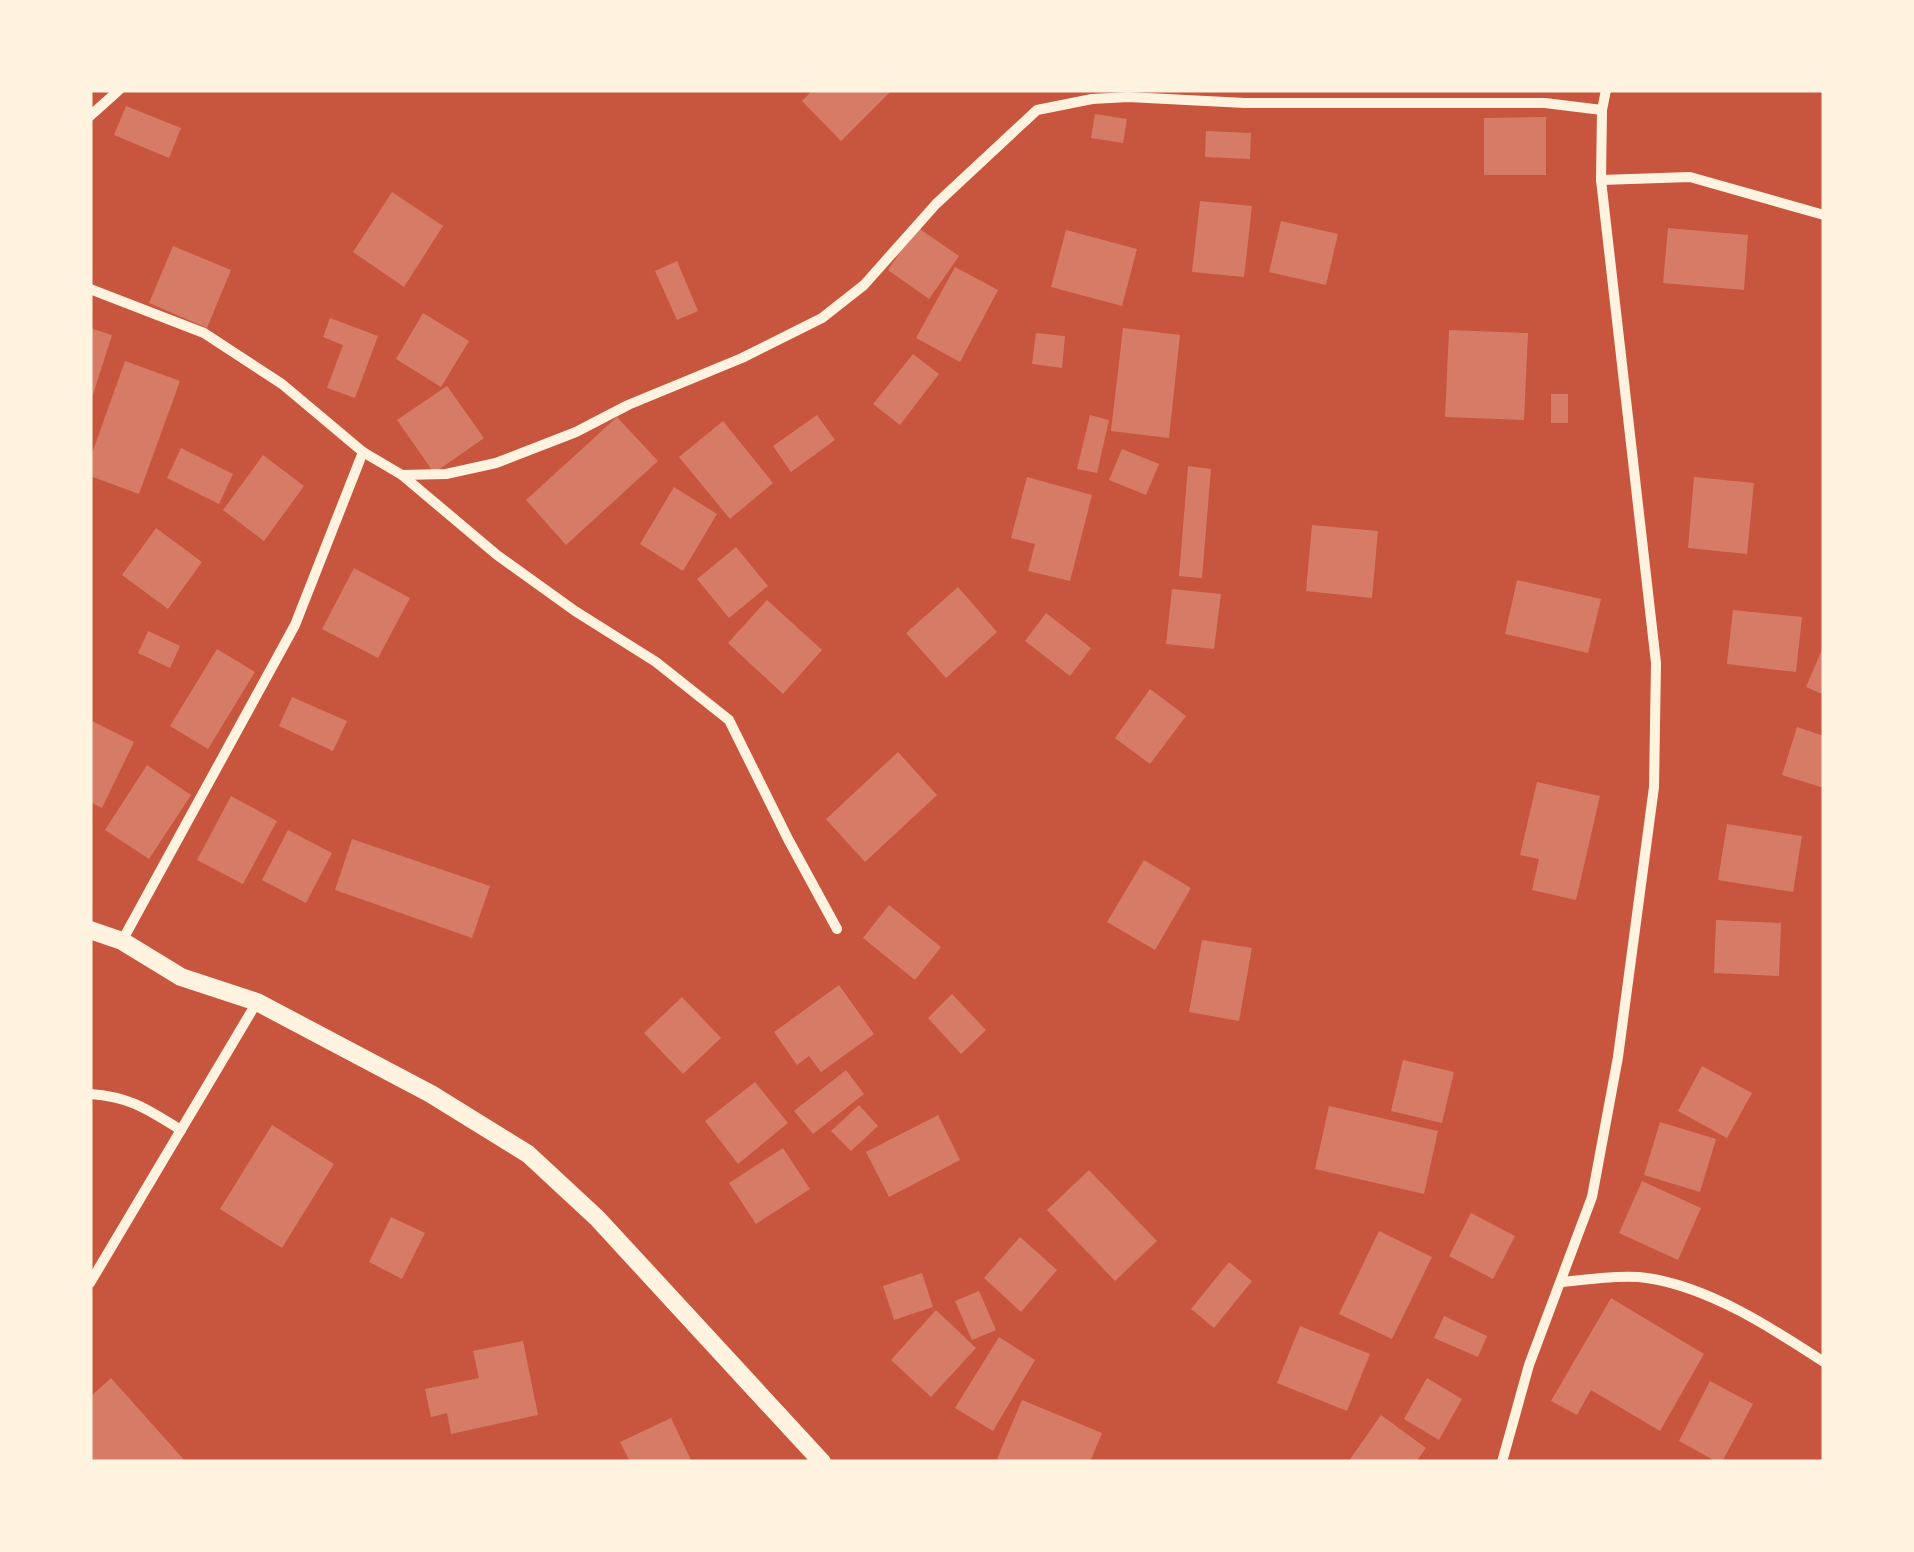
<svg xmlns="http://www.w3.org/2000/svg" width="1914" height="1552" viewBox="0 0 1914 1552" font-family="'PT Sans',sans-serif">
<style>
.building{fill:#d67c66}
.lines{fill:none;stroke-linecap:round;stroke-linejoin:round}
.minor{stroke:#fff3e0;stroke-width:10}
.tertiary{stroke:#fff3e0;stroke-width:18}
</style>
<rect width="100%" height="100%" fill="#c8553d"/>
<g class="building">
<polygon points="813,90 892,90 841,141 802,101"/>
<polygon points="126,106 181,128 169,158 114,135"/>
<polygon points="1095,114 1127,119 1123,143 1091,138"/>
<polygon points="1546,117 1546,175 1484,175 1484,118"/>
<polygon points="1206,131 1251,133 1250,159 1205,157"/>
<polygon points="392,192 443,226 404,287 353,252"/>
<polygon points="1200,201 1252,206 1244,277 1192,272"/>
<polygon points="1281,221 1338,234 1326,285 1269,272"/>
<polygon points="917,227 959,256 929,299 888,270"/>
<polygon points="1668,228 1748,235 1744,290 1663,283"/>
<polygon points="1066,230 1137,249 1122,306 1051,287"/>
<polygon points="173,246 231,270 207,328 149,303"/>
<polygon points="677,261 698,311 677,320 655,271"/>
<polygon points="955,267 998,290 960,362 916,338"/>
<polygon points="423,313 469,341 441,387 396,359"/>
<polygon points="330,318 378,336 355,398 327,388 343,345 323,337"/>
<polygon points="90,328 112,335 91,401 90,401"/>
<polygon points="1123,328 1180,335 1169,438 1111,431"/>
<polygon points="1449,330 1528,333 1524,420 1445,417"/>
<polygon points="1036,333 1065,336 1062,368 1032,364"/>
<polygon points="913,354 939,374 900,425 873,404"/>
<polygon points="125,361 180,381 139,494 90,476 90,459"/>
<polygon points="447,386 484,438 434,473 397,420"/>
<rect x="1551" y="394" width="17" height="29"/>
<polygon points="817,415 835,440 791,472 773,446"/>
<polygon points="1090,415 1109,420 1097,473 1077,469"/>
<polygon points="617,417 658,461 566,545 526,500"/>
<polygon points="723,421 773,483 730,519 679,457"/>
<polygon points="181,448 233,474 219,504 167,478"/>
<polygon points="1122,449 1159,464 1146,495 1109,480"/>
<polygon points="263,455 304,486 264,541 223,510"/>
<polygon points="1188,466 1211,469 1202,578 1179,576"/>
<polygon points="1027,477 1092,495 1070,581 1028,571 1035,544 1011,538"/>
<polygon points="1694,477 1754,483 1747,554 1688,548"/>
<polygon points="674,487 717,514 683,571 640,544"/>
<polygon points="1312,525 1378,531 1372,598 1306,591"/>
<polygon points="156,528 202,562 168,609 122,575"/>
<polygon points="736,547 768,586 729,618 697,579"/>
<polygon points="354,568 410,598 378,658 322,629"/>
<polygon points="1517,580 1601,599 1588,653 1505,634"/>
<polygon points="958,587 997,632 946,678 906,633"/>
<polygon points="1172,589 1221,594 1214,649 1166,644"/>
<polygon points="767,600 822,650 783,694 728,643"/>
<polygon points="1733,610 1802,617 1796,672 1727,664"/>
<polygon points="1046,613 1091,648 1070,676 1025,641"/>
<polygon points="148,631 180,646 170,668 138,653"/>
<polygon points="1824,645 1824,695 1806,687"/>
<polygon points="217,649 255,672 208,749 170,726"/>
<polygon points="1150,689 1186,716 1150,764 1115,738"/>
<polygon points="292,697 347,721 333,751 279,726"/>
<polygon points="90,720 134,742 102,808 90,802"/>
<polygon points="1797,727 1824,736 1824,788 1782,775"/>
<polygon points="898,752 937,795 865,862 826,819"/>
<polygon points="147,765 191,795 149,859 105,830"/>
<polygon points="1537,782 1600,796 1576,900 1532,890 1539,859 1520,855"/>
<polygon points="231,796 277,821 243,884 197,860"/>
<polygon points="1727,824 1802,836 1793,892 1718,880"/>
<polygon points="288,830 332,853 306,903 262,880"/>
<polygon points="352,839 490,886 472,938 335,890"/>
<polygon points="1144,860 1191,888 1155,950 1107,922"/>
<polygon points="889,905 941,947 915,980 863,938"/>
<polygon points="1716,920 1781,923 1779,976 1714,973"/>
<polygon points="1202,940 1252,948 1239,1021 1189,1012"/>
<polygon points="839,985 874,1034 821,1072 809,1056 797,1065 774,1032"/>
<polygon points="952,994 986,1030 961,1054 928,1018"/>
<polygon points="682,997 721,1038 683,1074 644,1033"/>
<polygon points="1403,1060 1454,1072 1442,1123 1391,1111"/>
<polygon points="1702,1066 1752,1093 1727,1138 1678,1111"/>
<polygon points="846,1070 864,1094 813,1134 794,1111"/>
<polygon points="755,1082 788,1123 738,1164 705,1121"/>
<polygon points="859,1105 878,1126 851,1151 831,1131"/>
<polygon points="1329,1106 1438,1131 1424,1194 1315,1169"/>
<polygon points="938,1115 960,1160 889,1197 866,1152"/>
<polygon points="1660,1122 1716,1139 1700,1192 1644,1175"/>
<polygon points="272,1125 334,1164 282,1248 220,1209"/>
<polygon points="783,1148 810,1189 756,1224 729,1183"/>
<polygon points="1089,1170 1157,1241 1115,1281 1047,1210"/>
<polygon points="1642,1181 1701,1208 1678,1260 1619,1233"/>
<polygon points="1471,1213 1515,1236 1493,1279 1449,1256"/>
<polygon points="391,1217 425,1233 402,1279 369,1262"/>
<polygon points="1379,1231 1432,1257 1392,1339 1339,1314"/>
<polygon points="1020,1237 1057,1270 1021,1312 984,1278"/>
<polygon points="1229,1262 1252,1281 1214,1328 1191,1309"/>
<polygon points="922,1273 933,1307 894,1320 883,1286"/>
<polygon points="979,1291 996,1330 972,1340 955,1301"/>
<polygon points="1611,1298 1704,1354 1660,1431 1591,1390 1577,1415 1551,1401"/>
<polygon points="936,1310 976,1348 931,1397 891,1360"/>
<polygon points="1444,1316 1487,1336 1478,1357 1434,1338"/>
<polygon points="1300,1326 1370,1354 1347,1411 1277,1383"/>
<polygon points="999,1337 1035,1360 993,1431 955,1408"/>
<polygon points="523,1341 538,1415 451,1434 447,1413 431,1417 425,1389 479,1378 473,1351"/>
<polygon points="111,1378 186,1462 90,1462 90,1397"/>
<polygon points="1427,1378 1462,1399 1439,1440 1404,1419"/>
<polygon points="1710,1381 1753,1404 1722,1462 1717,1462 1679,1441"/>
<polygon points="1022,1400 1102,1433 1090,1462 1003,1462 997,1459"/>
<polygon points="1381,1415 1426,1448 1416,1462 1348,1462"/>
<polygon points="671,1418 692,1462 630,1462 620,1442"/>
</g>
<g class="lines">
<g class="minor">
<polyline points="90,116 119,90"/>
<polyline points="1601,180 1690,177 1824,215"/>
<polyline points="90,289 204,333 282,384 363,452 402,475 446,474 496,463 576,432 628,405 742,358 822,318 864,285 936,204 1037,110 1092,99 1128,97 1245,103 1545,103 1602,110"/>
<polyline points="402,475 497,555 575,611 656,662 729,720 788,839 837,929"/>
<polyline points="122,941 295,625 363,452"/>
<path d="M90 1094C131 1097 147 1109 181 1130"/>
<path d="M1561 1282C1586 1280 1624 1274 1647 1278 1709 1287 1772 1328 1824 1362"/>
<polyline points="90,1283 257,1002"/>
<polyline points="1502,1462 1529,1365 1592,1197 1618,1057 1654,787 1656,663 1601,180 1602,110 1606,90"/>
</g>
<polyline class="tertiary" points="90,930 122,941 181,977 257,1002 431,1094 528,1154 597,1218 822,1462"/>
</g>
<rect width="1914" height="1552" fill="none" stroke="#fff3e0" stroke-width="185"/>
</svg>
